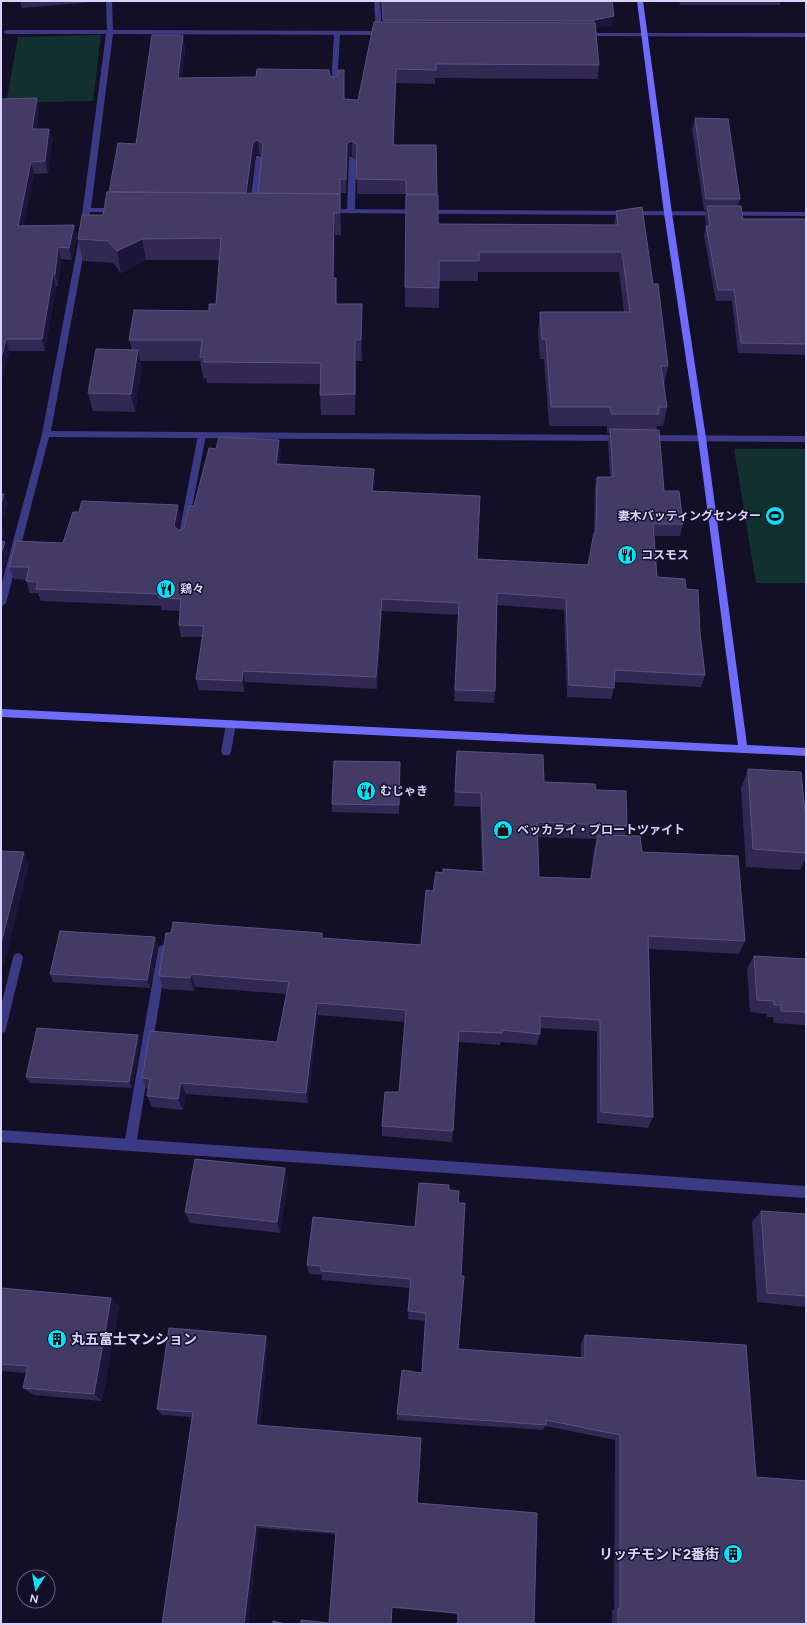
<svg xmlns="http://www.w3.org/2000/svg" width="807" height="1625" viewBox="0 0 807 1625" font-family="Figtree,'Noto Sans JP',sans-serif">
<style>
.green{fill:#12302f}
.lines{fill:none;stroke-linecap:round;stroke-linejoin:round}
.lane{fill:#3d3a85;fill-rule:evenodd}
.street{fill:#3d3a85;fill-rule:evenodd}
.secondary{fill:#6f6bff;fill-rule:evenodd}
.wall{fill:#312854;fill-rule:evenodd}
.shaded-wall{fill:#1d163a}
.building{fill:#433a66;stroke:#5a527e}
.labels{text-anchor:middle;stroke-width:3;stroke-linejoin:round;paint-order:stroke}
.poi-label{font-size:12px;font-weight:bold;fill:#d9d4ff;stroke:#130f26;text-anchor:start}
.near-poi-label{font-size:14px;font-weight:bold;fill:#d9d4ff;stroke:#130f26;text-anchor:start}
</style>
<rect width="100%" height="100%" fill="#130f26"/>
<g class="green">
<polygon points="101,35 93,101 6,103 18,37"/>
<polygon points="734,449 806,449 806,583 756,583"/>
</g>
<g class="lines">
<g class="lane">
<polygon points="337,31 340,33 337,89 334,91 331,89 334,33"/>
<polygon points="256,156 259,156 263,158 258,205 254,207 250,205"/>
<polygon points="349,157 352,157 356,159 355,211 351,213 347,211"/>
<polygon points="202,432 206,435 186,539 182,542 178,539 198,435"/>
<polygon points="231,720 234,721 236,724 231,752 229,755 223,755 221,752 226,724 228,721"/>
<polygon points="163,945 167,947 168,950 136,1145 134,1149 130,1151 126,1149 124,1145 158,950 159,947"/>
<polygon points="18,953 22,955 23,958 6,1028 5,1032 1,1033 1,1006 13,958 14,955"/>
</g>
<g class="street">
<polygon points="106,1 112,1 113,30 376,31 374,1 380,1 382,31 387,33 384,35 113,34 91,208 117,208 121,210 117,212 90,212 89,217 86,217 82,215 106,34 6,34 3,32 6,30 107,30"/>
<polygon points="582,33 806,33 806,37 584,36 581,34"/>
<polygon points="324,209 806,212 806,216 327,213 323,211"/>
<polygon points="80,233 83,233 87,235 51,431 622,435 626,438 622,441 49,437 6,603 1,607 1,586 42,434"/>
<polygon points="646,435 806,436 806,442 646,441 642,438"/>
<polygon points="1,1130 806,1186 806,1198 1,1142"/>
</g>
<polygon class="secondary" points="637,1 643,1 672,213 706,438 747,745 806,748 806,756 1,717 1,709 738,745 698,438 664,213"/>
</g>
<g class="wall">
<polygon points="20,1 94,1 94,2 22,8"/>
<path d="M381 1H612V25L596 28 599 65 598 79 435 78V84L396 83 394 145H436L438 224 614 225 616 211 653 284 668 366 664 385 667 407 663 426H657L656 430 664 491 683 524 680 536H654L657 577 686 589 700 633 705 675 701 687 614 682V688L611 699 567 697 564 610 497 605 495 691 494 703 454 701 458 615 382 611 377 689 245 682 244 692 199 690 196 679 202 637H181L179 625 180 611 162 610 161 606 41 601 38 593H30L26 581V580L14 579 9 567 63 543 181 518 178 530 180 531 184 528 194 506 281 453 279 464 375 482 374 491 477 559 588 565 594 533 595 489 597 477H610L608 442 609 433H607V426H549L544 359H540L538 332 540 312H624L619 272H478V281H439V308L405 307 406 194H357V159L352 156 348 157 346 193H341V235H335L334 278 337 299V304L362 325V361H356L355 415H321L320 395V384L207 383 206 378H203L200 361H140L142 368 135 412 93 411 88 393 132 350 129 340 209 311 216 304 219 260H146L121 273 113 263 83 261 78 239 103 215 109 192 136 144 183 35 185 50 182 78 330 76 344 99 358 100 383 22ZM259 154 262 156 258 193H250L255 156Z"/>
<polygon points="679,1 781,1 780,5 680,5"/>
<polygon points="37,98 39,110 37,129 49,129 52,141 48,173 34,174 23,225 77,237 72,260 61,259 58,286 56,286 45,351 9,351 1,386 1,99"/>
<polygon points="695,118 740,199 738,206 743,219 806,219 806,355 738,353 732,301 716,301 704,236 706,226 705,217 706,210 704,210 692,129"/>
<path d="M456 766 544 782 596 790 627 826 625 835 642 852 745 941 739 954 649 949 653 1117 648 1128 597 1123V1031L540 1028V1034L537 1045 501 1042 500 1045 458 1042 452 1142 382 1136V1126L399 1092 405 1022 318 1015 308 1103 186 1094 183 1110 152 1107 147 1096 149 1089H147L142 1078 277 1042 286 994 195 987 194 991 163 989 159 976 323 938 421 945 433 891 443 873V869L482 871 480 807 454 806ZM538 837 597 839 594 849 590 879 539 877Z"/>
<polygon points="748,769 806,853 806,858 800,870 746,867 741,788"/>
<polygon points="400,771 399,814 332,812 332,804"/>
<polygon points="158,945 150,988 53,982 50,974"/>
<polygon points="754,956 806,959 806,1025 774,1023 773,1017 767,1017 767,1014 750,1012 747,969"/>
<polygon points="138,1035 140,1042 132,1088 30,1083 26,1077"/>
<polygon points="288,1180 280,1233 190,1223 185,1212"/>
<polygon points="449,1190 458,1203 458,1349 581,1357 581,1343 585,1335 756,1477 806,1624 612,1624 612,1610 614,1610 615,1440 545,1426 543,1430 397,1420 397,1414 422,1373 425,1321 408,1319 410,1288 322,1280 322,1275 309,1274 307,1265 415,1227"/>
<polygon points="761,1211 806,1214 806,1307 757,1302 752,1222"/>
<polygon points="1,1288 111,1298 119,1307 102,1401 34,1395 23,1388 26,1373 1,1371"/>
<polygon points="268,1342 260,1425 417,1503 534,1624 457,1624 457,1614 392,1608 329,1623 336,1534 259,1528 248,1624 162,1624 192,1417 162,1415 157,1409"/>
</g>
<g class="shaded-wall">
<polygon points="614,16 612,25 593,29 594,20"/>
<polygon points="183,35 185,50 180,92 178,78"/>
<polygon points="396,69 396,83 393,159 393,145"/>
<polygon points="37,98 39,110 35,141 32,129"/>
<polygon points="49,129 52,141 48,173 45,161"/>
<polygon points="258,140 259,154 255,156 248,207 246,193 253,142"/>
<polygon points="352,141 352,156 348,157 346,193 346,179 347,143"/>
<polygon points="31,162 34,174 21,238 18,226"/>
<polygon points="340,179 341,193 341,208 340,194"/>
<polygon points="340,194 341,215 341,235 340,213"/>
<polygon points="334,213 335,235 334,299 333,278"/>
<polygon points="74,225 77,237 72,260 69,248"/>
<polygon points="142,239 146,260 121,273 117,251"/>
<polygon points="58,247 61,259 58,286 55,274"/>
<polygon points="53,274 56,286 45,351 42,339"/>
<polygon points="336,278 337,299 337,325 336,304"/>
<polygon points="362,304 362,361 361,340"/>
<polygon points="6,339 9,351 1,386 1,359"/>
<polygon points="355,340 356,361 355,415"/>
<polygon points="138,350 142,368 135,412 131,394"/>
<polygon points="279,440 281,453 277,477 276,464"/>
<polygon points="374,469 375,482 372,504 372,491"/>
<polygon points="4,494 8,505 2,524 5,532 1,542 1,504"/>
<polygon points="178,505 181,518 177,539 174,526"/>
<polygon points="5,542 8,553 1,579 1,554"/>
<polygon points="382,599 382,611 377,689 376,677"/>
<polygon points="243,671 245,682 244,692 242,681"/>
<polygon points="24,852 29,864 1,979 1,944"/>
<polygon points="155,937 158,945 150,988 147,980"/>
<polygon points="191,974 195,987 194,991 190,978"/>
<polygon points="317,1003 318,1015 308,1103 306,1093"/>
<polygon points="138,1035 140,1042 132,1088 129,1082"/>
<polygon points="181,1083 186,1094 183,1110 178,1099"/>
<polygon points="285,1168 288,1180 280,1233 277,1222"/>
<polygon points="111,1298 119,1307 102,1401 94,1394"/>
<polygon points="266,1336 268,1342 259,1430 256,1425"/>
<polygon points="256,1525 259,1528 248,1624 244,1624"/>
</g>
<g class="building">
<polygon points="382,1 612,1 614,16 594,20 594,21 383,20"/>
<polygon points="374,22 595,23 599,65 436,64 436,70 396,69 393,145 436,145 437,194 406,194 406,180 356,179 357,145 352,141 347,143 346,179 340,179 340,194 258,193 263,144 258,140 253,142 246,193 109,192 118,143 136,144 152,35 183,35 178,78 256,77 257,69 329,70 330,76 334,78 338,75 338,70 344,70 344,99 358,100"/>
<polygon points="37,98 32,129 49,129 45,161 31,162 18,226 74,225 69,248 58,247 55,274 53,274 42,339 6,339 1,359 1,99"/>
<polygon points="695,118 728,119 740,199 706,199"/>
<polygon points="107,192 340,194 340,213 334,213 333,278 336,278 336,304 362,304 361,340 355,340 355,394 320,395 321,363 204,362 205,357 200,357 202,340 129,340 134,310 209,311 209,304 216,304 221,238 142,239 117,251 108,241 78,239 82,215 103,215"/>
<polygon points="406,195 438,195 438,224 618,225 616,211 642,207 653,284 658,284 668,366 661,366 667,407 659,407 659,414 611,414 610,407 551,407 546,339 542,339 540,312 630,312 622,252 479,252 479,261 439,261 439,288 405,287"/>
<polygon points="707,206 741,206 743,219 806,219 806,344 741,343 734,290 718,290 706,226 710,226"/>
<polygon points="96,349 138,350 131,394 88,393"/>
<polygon points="610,429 659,430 664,491 679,491 683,524 653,524 657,577 685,579 686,589 698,590 700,633 705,675 615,670 614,688 569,685 566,598 497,593 495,691 455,690 459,603 382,599 376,677 243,671 242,681 196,679 204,626 179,625 181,599 159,598 159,594 36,589 38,582 26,581 29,567 9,567 16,541 63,543 73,512 79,512 82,501 178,505 174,526 180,531 184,528 189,506 194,506 209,448 216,449 219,437 279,440 276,464 374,469 372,491 480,496 477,559 588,565 594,533 596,533 597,477 613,477"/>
<polygon points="1,494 4,494 1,504"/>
<polygon points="1,541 5,542 1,554"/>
<polygon points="457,751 543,755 544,782 595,784 596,790 626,791 627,826 537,822 539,877 591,879 598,835 640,836 642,852 738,856 745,941 648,936 653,1117 601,1112 600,1020 540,1016 540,1034 502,1030 502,1033 459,1031 453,1131 382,1126 385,1092 399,1092 406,1010 317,1003 306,1093 181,1083 178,1099 147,1096 150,1079 142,1078 150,1031 277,1042 289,982 191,974 190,978 159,976 166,933 171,933 173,922 322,933 322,938 421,945 426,890 433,891 436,872 443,873 443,869 484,872 481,793 455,792"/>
<polygon points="334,761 400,762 399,805 332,804"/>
<polygon points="748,769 801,772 806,822 806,853 753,849"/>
<polygon points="1,851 24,852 1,944"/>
<polygon points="60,931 155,937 147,980 50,974"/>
<polygon points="754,956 806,959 806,1012 781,1011 781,1005 774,1005 774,1001 757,1000"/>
<polygon points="37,1028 138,1035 129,1082 26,1077"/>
<polygon points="195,1159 285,1168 277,1222 185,1212"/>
<polygon points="419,1183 449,1185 449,1190 459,1191 458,1203 465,1203 461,1276 464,1276 458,1349 585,1358 585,1335 746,1345 756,1477 806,1481 806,1624 618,1624 618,1609 620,1609 620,1435 546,1420 546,1425 397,1414 402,1370 422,1373 426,1313 408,1311 411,1279 321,1271 321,1266 307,1265 313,1217 415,1227"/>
<polygon points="761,1211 806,1214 806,1296 767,1293"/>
<polygon points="1,1288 111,1298 94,1394 23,1388 28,1366 1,1364"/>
<polygon points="169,1328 266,1336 256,1425 421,1438 417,1503 537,1513 534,1624 458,1624 458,1613 392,1607 391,1624 301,1624 301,1620 329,1623 336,1532 256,1525 244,1624 162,1624 193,1412 157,1409"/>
<polygon points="273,1621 285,1624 273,1624"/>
</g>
<defs>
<g id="stadium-disc" transform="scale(1)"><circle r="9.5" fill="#00e5ff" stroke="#130f26"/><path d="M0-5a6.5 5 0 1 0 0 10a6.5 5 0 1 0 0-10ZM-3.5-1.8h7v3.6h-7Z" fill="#111"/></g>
<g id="restaurant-disc" transform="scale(1)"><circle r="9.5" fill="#00e5ff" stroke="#130f26"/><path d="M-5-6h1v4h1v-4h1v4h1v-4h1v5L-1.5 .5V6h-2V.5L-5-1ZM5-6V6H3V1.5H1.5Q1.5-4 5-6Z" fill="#111"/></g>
<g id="shop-disc" transform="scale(1)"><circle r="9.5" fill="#00e5ff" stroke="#130f26"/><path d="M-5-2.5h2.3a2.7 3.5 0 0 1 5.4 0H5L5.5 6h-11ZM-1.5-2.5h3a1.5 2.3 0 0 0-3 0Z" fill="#111"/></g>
<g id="building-disc" transform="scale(1)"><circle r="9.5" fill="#00e5ff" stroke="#130f26"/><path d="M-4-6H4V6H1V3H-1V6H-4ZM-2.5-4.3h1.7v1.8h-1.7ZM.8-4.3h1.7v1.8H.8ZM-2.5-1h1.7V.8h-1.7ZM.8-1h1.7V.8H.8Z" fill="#111"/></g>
</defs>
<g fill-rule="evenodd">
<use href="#stadium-disc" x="775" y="516"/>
<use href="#restaurant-disc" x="627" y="555"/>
<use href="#restaurant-disc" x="166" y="589"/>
<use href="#restaurant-disc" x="366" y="791"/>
<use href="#shop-disc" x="503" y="830"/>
<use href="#building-disc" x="57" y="1339"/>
<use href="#building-disc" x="733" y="1554"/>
</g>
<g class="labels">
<g class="poi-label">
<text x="761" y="520" text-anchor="end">妻木バッティングセンター</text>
<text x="641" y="559">コスモス</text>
<text x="180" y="593">鶏々</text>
<text x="380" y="795">むじゃき</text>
<text x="517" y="834">ベッカライ・ブロートツァイト</text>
</g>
<g class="near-poi-label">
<text x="71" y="1344">丸五富士マンション</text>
<text x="719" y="1559" text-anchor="end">リッチモンド2番街</text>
</g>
</g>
<rect width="807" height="1625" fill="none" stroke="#d9d4ff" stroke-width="4"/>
<g transform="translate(36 1589) rotate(191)"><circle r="19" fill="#130f26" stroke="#625e7d"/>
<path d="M0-3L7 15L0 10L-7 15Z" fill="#00e5ff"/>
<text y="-6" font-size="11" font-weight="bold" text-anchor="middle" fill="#d9d4ff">N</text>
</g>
</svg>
